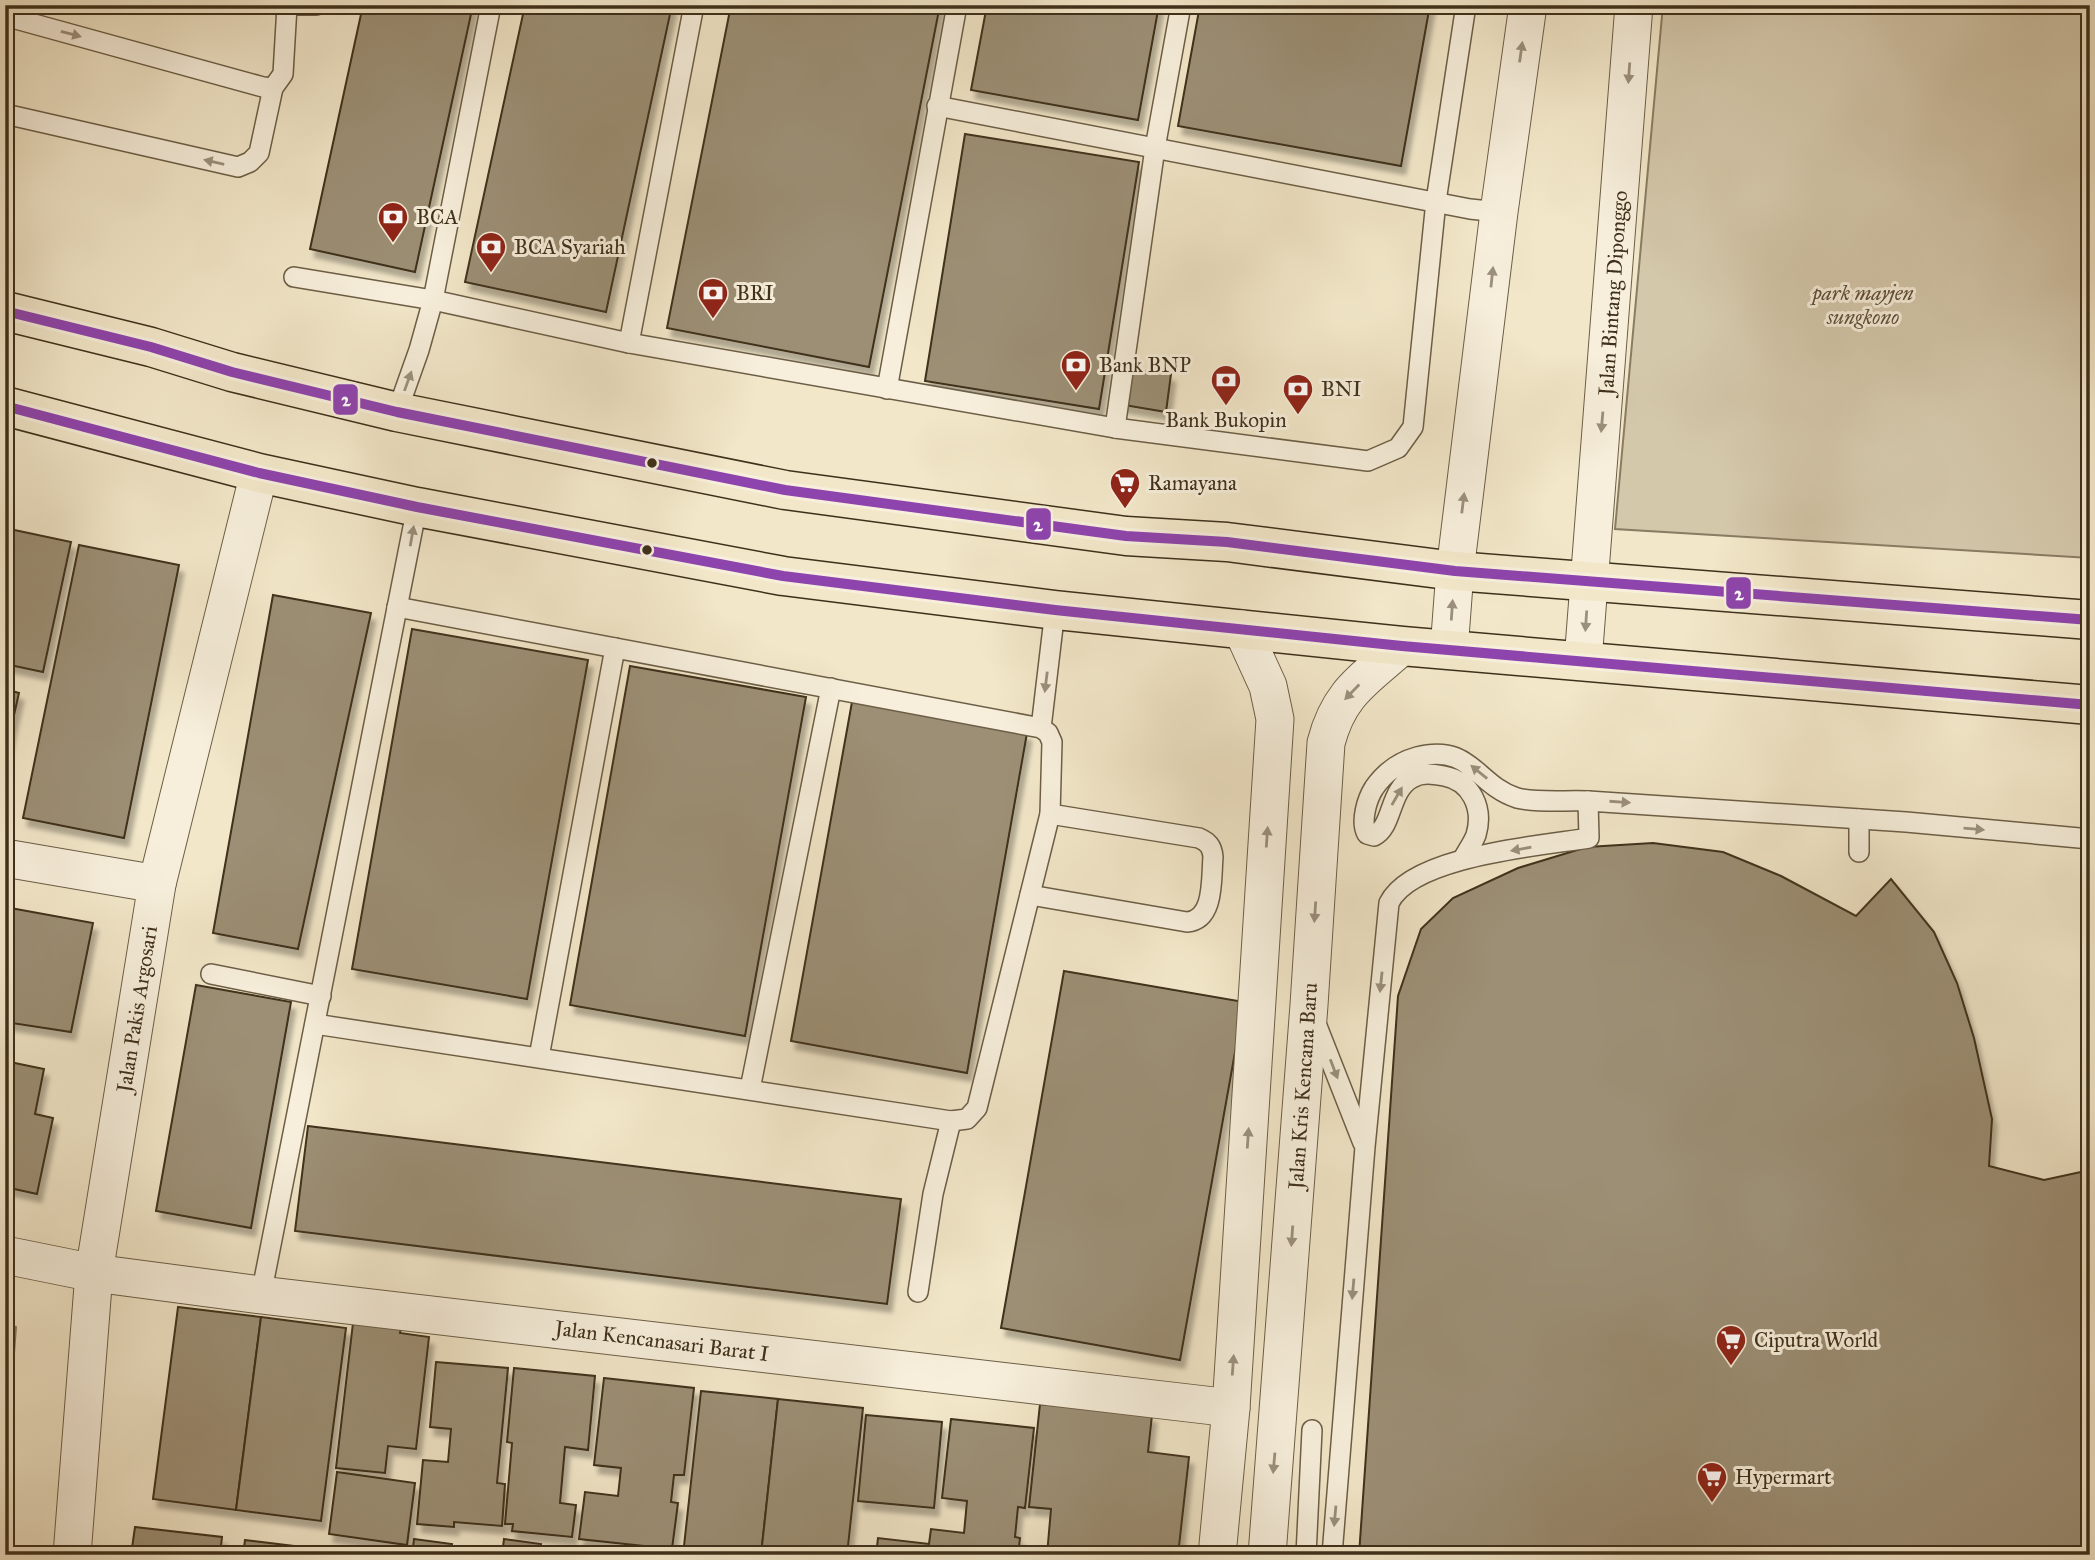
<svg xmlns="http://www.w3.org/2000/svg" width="2095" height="1560" viewBox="0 0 2095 1560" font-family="'IM FELL Great Primer',serif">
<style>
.green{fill:#d4c8ab;stroke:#8a7c63;stroke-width:2}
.building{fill:#9c8f75;stroke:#3f301b;stroke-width:2;filter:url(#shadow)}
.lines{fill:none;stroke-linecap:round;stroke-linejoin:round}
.service-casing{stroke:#6c5e46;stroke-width:22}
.minor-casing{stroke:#6c5e46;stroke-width:39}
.primary-casing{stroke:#3f301b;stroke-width:41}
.service{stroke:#f7efdc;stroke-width:19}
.minor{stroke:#f7efdc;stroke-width:37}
.primary{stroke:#f2e7c9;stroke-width:38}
.bus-1-casing{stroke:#f7efdc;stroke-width:16}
.bus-1{stroke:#8e44ad;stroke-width:10}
.oneway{fill:#9b907c}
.bus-dot{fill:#3f301b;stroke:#f7efdc;stroke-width:2.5}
.labels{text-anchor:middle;stroke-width:6;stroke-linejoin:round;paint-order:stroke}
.poi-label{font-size:21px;fill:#3f301b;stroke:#f7efdc;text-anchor:start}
.street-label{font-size:21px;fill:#3f301b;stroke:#f7efdc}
.park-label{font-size:21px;font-style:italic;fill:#5d4e38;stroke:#f7efdc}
.line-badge{stroke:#f7efdc;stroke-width:2.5}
.badge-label{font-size:19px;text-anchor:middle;font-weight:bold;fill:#fff}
</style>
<defs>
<filter id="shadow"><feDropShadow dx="4.5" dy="8" stdDeviation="2" flood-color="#0004"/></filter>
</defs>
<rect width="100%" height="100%" fill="#f2e7c9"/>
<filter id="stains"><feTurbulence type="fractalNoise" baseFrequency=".00286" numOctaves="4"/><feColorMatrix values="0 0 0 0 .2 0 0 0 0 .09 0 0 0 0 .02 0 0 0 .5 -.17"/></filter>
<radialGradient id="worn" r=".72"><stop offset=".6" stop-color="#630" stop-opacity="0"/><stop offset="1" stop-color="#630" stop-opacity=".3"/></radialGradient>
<g class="green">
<polygon points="1663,5 2090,5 2090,558 1615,529"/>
<polygon points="5,1322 16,1327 5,1472"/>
</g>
<g class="building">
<polygon points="363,5 473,5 415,272 310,249"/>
<polygon points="525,5 672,5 606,312 465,282"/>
<polygon points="731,5 940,5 869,367 667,328"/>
<polygon points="987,5 1159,5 1138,120 971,90"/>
<polygon points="1200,5 1430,5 1401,166 1178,126"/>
<polygon points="965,134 1139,162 1099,409 925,381"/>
<polygon points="1123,368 1171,374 1166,412 1118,404"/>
<polygon points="5,528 71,542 43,672 5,664"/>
<polygon points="79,545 179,565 124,838 23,818"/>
<polygon points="273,595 371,613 298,949 213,933"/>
<polygon points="412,629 588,660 527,999 352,969"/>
<polygon points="630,666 806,697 745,1036 570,1005"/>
<polygon points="5,689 19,693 5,755"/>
<polygon points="852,702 1027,733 967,1073 791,1041"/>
<polygon points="1653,843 1723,852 1781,876 1856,916 1891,879 1934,932 1957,983 1974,1038 1992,1119 1989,1166 2044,1180 2090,1170 2090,1555 1359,1555 1398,996 1421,929 1453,898 1518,868 1587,847"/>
<polygon points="5,907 93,923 71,1032 5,1022"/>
<polygon points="1064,971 1244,1002 1180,1360 1001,1328"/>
<polygon points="196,985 291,1002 251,1228 156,1211"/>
<polygon points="5,1061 44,1069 35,1114 53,1118 37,1194 5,1187"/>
<polygon points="308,1126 901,1199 887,1304 295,1231"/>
<polygon points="178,1307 261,1317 236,1510 153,1499"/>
<polygon points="261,1317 346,1328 321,1521 236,1510"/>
<polygon points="353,1323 401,1328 400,1333 429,1337 416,1449 388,1446 385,1473 336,1468"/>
<polygon points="436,1362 508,1368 497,1483 505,1484 502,1526 454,1522 454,1527 417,1524 423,1460 448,1462 451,1429 430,1427"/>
<polygon points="514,1368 595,1376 588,1450 565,1447 560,1503 576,1505 572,1537 512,1531 513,1524 505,1524 512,1443 507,1442"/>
<polygon points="604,1378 694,1388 684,1475 674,1475 671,1502 678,1503 672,1549 579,1539 585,1492 618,1496 621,1468 594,1465"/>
<polygon points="701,1391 778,1399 761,1555 683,1555"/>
<polygon points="778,1399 863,1408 847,1555 761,1555"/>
<polygon points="1040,1404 1152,1415 1148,1452 1189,1457 1178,1555 1125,1552 1125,1555 1047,1555 1051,1509 1029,1507"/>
<polygon points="866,1415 942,1422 934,1508 858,1501"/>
<polygon points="951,1419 1034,1428 1025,1508 1018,1507 1015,1537 1020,1538 1018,1555 876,1555 878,1538 929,1544 931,1529 964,1533 967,1501 942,1498"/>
<polygon points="337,1472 415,1483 407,1545 329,1534"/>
<polygon points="135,1527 222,1537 220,1555 131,1555"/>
<polygon points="414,1539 452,1544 450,1555 412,1555"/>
<polygon points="504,1539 541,1544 540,1555 502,1555"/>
<polygon points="245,1540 320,1549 319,1555 243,1555"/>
<polygon points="326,1547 378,1554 378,1555 325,1555"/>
<polygon points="567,1547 630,1554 566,1555"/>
</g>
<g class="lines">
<g class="service-casing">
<g id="service">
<polyline points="285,5 316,5"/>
<polyline points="5,16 263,87 273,88"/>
<polyline points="937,106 1470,209 1499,212"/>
<polyline points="5,114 238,167 250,162 259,153 273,88 283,74 287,6"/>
<polyline points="294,277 433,300 629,343 1115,428 1368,461 1398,448 1413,427 1436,201 1466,5"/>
<polyline points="629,343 694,5"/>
<polyline points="887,389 957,5"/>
<polyline points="397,412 419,350 433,300 491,5"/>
<polyline points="1115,428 1155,148 1181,5"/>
<polyline points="1041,728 1055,610"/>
<polyline points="1859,819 1859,852"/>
<path d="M1463 859C1467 851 1473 843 1476 835 1484 808 1471 781 1444 776 1433 774 1422 772 1412 778 1389 790 1393 827 1374 836L1367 834C1360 822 1367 799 1374 788 1385 772 1399 762 1417 757 1471 743 1476 785 1517 798 1536 803 1567 800 1588 801"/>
<path d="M1030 895 1187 922C1215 920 1211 878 1213 857 1212 846 1208 842 1199 838L1050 814"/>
<polyline points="211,974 321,996"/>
<polyline points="1315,1021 1363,1143"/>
<polyline points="315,1024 951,1121 967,1119 977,1108 1050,814 1052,742 1048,733 1041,728 397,607"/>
<polyline points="539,1057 615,648"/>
<polyline points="750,1089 831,688"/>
<polyline points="918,1292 933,1194 951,1121"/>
<polyline points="261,1295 417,507"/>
<polyline points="1306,1555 1312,1430"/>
<path d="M1332 1555 1365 1147 1389 903C1412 856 1539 846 1589 838L1588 801 1906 822 2090 839"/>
</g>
</g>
<g class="minor-casing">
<g id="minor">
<polyline points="1449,650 1455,571 1499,212 1528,5"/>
<polyline points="1583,661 1634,5"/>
<polyline points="5,858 157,884"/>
<polyline points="5,1255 94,1273 261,1295 1231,1408"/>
<polyline points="72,1555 94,1273 157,884 259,473"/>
<polyline points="1217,1555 1231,1408 1275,719 1268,686 1242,629"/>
<path d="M1267 1555 1309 1005 1326 743C1339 692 1365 679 1402 646"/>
</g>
</g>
<g class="primary-casing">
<g id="primary">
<polyline points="5,311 151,347 232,372 397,412 785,490 1126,536 1227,542 1455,571 2090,620"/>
<polyline points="5,406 259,473 417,507 783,576 1055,610 1402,646 2090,705"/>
</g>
</g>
<use href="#service" class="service"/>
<use href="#minor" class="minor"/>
<use href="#primary" class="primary"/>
<g class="bus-1-casing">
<g id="bus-1">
<polyline points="5,311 151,347 232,372 397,412 785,490 1126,536 1227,542 1455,571 2090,620"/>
<polyline points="5,406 259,473 417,507 783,576 1055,610 1402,646 2090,705"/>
</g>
</g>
<use href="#bus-1" class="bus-1"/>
</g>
<defs><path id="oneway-solid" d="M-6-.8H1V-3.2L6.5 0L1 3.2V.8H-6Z" transform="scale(1.75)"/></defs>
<g class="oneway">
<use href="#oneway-solid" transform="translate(71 34) rotate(15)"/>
<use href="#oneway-solid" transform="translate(1521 52) rotate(-82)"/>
<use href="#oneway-solid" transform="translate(1629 73) rotate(94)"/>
<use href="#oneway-solid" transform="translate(214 162) rotate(-167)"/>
<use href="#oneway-solid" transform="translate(1492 277) rotate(-84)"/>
<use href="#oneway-solid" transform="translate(408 381) rotate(-70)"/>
<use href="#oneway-solid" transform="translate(1602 422) rotate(95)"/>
<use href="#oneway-solid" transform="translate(1463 503) rotate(-83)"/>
<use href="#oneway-solid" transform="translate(412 536) rotate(-80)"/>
<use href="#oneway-solid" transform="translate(1452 610) rotate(-86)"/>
<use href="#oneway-solid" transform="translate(1586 621) rotate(94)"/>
<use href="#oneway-solid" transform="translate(1046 682) rotate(97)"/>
<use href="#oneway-solid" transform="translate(1352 692) rotate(134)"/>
<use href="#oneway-solid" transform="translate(1479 772) rotate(-141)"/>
<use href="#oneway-solid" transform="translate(1397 796) rotate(-60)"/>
<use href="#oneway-solid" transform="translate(1620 802) rotate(4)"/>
<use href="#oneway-solid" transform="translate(1974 829) rotate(5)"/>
<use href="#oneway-solid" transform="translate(1267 837) rotate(-86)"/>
<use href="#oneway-solid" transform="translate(1521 849) rotate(170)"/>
<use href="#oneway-solid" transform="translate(1315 912) rotate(94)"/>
<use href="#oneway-solid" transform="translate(1381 982) rotate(96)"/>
<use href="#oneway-solid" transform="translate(1334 1069) rotate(69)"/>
<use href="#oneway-solid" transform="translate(1248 1138) rotate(-86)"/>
<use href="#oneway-solid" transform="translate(1292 1236) rotate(94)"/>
<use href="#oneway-solid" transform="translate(1353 1289) rotate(95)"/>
<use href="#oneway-solid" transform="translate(1233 1365) rotate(-86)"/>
<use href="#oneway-solid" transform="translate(1274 1463) rotate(95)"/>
<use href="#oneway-solid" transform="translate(1335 1516) rotate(95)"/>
</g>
<defs>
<g id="bank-pin" transform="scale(1.575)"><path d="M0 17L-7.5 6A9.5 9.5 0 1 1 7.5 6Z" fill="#8f2418" stroke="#f7efdc"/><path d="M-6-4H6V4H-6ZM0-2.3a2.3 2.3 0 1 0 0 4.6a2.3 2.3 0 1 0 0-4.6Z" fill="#fff"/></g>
<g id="supermarket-pin" transform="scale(1.575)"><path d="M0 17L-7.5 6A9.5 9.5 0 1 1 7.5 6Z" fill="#8f2418" stroke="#f7efdc"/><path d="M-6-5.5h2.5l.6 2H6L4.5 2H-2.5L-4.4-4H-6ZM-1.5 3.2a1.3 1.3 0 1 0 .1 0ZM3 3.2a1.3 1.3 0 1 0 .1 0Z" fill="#fff"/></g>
</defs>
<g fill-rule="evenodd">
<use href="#bank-pin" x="393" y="217"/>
<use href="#bank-pin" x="491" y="247"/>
<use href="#bank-pin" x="713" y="293"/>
<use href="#bank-pin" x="1076" y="365"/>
<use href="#bank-pin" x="1226" y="380"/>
<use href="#bank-pin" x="1298" y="389"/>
<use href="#supermarket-pin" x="1125" y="483"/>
<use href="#supermarket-pin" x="1731" y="1340"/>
<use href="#supermarket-pin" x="1712" y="1477"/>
</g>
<g class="bus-dot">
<circle cx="652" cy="463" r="6"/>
<circle cx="647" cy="550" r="6"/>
</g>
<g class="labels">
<g class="poi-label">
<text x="416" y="224">BCA</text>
<text x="514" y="254">BCA Syariah</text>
<text x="736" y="300">BRI</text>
<text x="1099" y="372">Bank BNP</text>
<text x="1321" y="396">BNI</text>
<text x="1226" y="427" text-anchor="middle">Bank Bukopin</text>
<text x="1148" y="490">Ramayana</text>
<text x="1754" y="1347">Ciputra World</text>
<text x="1735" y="1484">Hypermart</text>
</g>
<g class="street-label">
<text transform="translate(1613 293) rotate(-86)" y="7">Jalan Bintang Diponggo</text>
<text transform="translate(137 1009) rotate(-81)" y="7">Jalan Pakis Argosari</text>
<text transform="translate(1303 1086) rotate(-86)" y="7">Jalan Kris Kencana Baru</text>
<text transform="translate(662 1341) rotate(7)" y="7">Jalan Kencanasari Barat I</text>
</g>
<g class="park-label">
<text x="1863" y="300">park mayjen<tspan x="1863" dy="24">sungkono</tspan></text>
</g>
</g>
<g class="line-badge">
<rect x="332" y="383" width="27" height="33" rx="7" fill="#8e44ad"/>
<rect x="1025" y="507" width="27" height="34" rx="7" fill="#8e44ad"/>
<rect x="1725" y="576" width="27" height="34" rx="7" fill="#8e44ad"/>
</g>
<g class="badge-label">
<text x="346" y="406">2</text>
<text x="1038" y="531">2</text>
<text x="1739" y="600">2</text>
</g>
<rect width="2095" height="1560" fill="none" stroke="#f2e7c9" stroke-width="28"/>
<rect x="7" y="7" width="2081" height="1546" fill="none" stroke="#3f301b" stroke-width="3.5"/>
<rect x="14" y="14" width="2067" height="1532" fill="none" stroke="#3f301b" stroke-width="2"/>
<rect width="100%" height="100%" filter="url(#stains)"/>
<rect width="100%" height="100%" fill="url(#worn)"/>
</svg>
